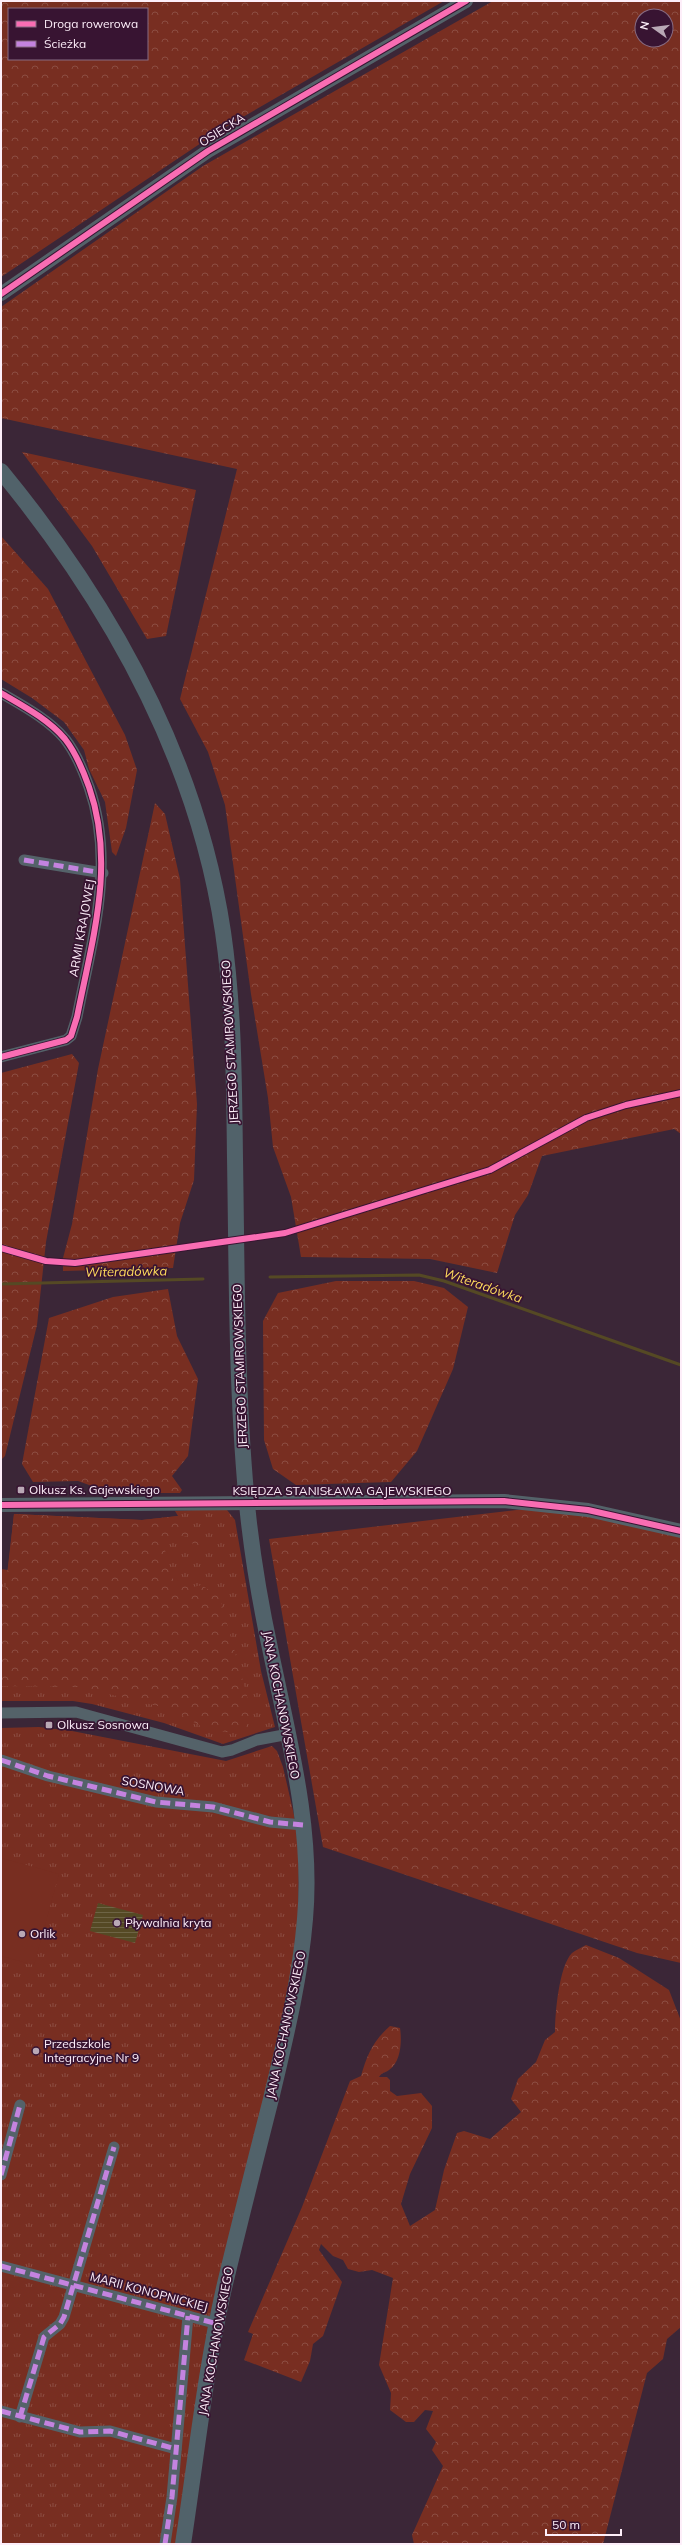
<svg xmlns="http://www.w3.org/2000/svg" width="682" height="2545" viewBox="0 0 682 2545" font-family="Mulish,sans-serif">
<style>
.grass{fill:url(#grass-tufts)}
.forest{fill:url(#forest-crowns);fill-rule:evenodd}
.green{fill:#782e21}
.water{fill:url(#water-rules)}
.lines{fill:none;stroke-linecap:round;stroke-linejoin:round}
.stream{stroke:#554924;stroke-width:3}
.minor{stroke:#546269;stroke-width:11}
.tertiary{stroke:#546269;stroke-width:14}
.secondary{stroke:#51626a;stroke-width:16}
.quiet{stroke:#c483df;stroke-width:5;stroke-dasharray:10 5;stroke-linecap:butt}
.cycleway-casing{stroke:#381432;stroke-width:8}
.cycleway{stroke:#f96db3;stroke-width:6}
.poi-dot{fill:#b9a8b5;stroke:#381432;stroke-width:1.5}
.labels{text-anchor:middle;stroke-width:3.5;stroke-linejoin:round;paint-order:stroke}
.street-label{font-size:12px;fill:#fdeef9;stroke:#381432}
.poi-label{font-size:12px;fill:#fdeef9;stroke:#381432;text-anchor:start}
.water-label{font-size:13px;font-style:italic;fill:#fddb5c;stroke:#381432}
</style>
<defs>
<pattern id="grass-tufts" width="24" height="20" patternUnits="userSpaceOnUse"><rect width="24" height="20" fill="#782e21"/><path d="M3 7l-1-3M5 7V3M7 7l1-3M15 17l-1-3M17 17v-4M19 17l1-3" fill="none" stroke="#8c4d42"/></pattern>
<pattern id="forest-crowns" width="20" height="18" patternUnits="userSpaceOnUse"><rect width="20" height="18" fill="#782e21"/><path d="M2 6a3 3 0 1 1 6 0M12 15a3 3 0 1 1 6 0" fill="none" stroke="#8c4d42"/></pattern>
<pattern id="water-rules" width="6" height="5" patternUnits="userSpaceOnUse"><rect width="6" height="5" fill="#554924"/><path d="M0 2.5h6" fill="none" stroke="#6e6445"/></pattern>
</defs>
<rect width="100%" height="100%" fill="#3b2637"/>
<g class="grass">
<polygon points="196,1510 227,1510 235,1520 261,1671 275,1727 223,1744 164,1723 92,1704 73,1701 1,1701 1,1569 8,1570 14,1514 142,1520 178,1516 175,1511"/>
<polygon points="39,1727 72,1731 226,1761 272,1746 277,1751 283,1767 294,1815 299,1854 298,1940 177,2544 1,2544 1,1728"/>
</g>
<g class="forest">
<path d="M1 1H444L222 129 1 277ZM9 9H147V59H9Z"/>
<path d="M493 1H681V1134L674 1129 542 1156 528 1195 515 1215 497 1273 430 1259 301 1257 291 1197 273 1147 268 1098 251 994 225 805 208 752 180 699 237 469 1 418V307L203 166ZM642 16H666V40H642Z"/>
<polygon points="22,452 196,490 166,636 147,639 92,546"/>
<polygon points="1,536 48,589 125,735 137,770 126,828 116,856 112,852 105,802 89,769 84,750 64,722 32,698 1,679"/>
<polygon points="155,803 165,814 180,879 197,1104 194,1180 180,1223 173,1268 63,1271 63,1258 72,1224 98,1069"/>
<polygon points="72,1054 79,1063 46,1242 37,1325 5,1456 1,1460 1,1073"/>
<polygon points="336,1281 414,1281 444,1288 468,1307 453,1369 417,1451 391,1482 296,1485 273,1469 264,1440 263,1321 278,1293"/>
<polygon points="168,1289 177,1336 198,1379 188,1456 172,1476 182,1490 180,1493 111,1493 78,1481 33,1482 22,1464 49,1318 113,1297"/>
<polygon points="542,1507 681,1536 681,1963 637,1953 323,1847 269,1539"/>
<polygon points="14,1514 142,1520 178,1516 205,1541 204,1549 195,1552 190,1535 163,1543 174,1582 193,1587 202,1585 220,1598 252,1714 246,1727 234,1733 206,1729 170,1709 80,1687 1,1686 1,1627"/>
<path d="M586 1945 619 1958 669 1990 681 2021V2327L667 2339 663 2359 647 2373 603 2544H414L412 2535 443 2466 432 2450 436 2442 426 2429 433 2411 425 2410 414 2422H406L390 2410 391 2393 379 2365 393 2278 372 2270 359 2272 348 2269 343 2260 333 2256 321 2244 319 2250 342 2282 323 2336 313 2344 310 2361 301 2382 244 2360 253 2334 248 2332 302 2207 350 2081 361 2076C367 2055 373 2041 390 2026L400 2028C402 2041 401 2062 389 2070 385 2073 382 2072 379 2077H387L390 2080V2091L397 2096 421 2093 432 2106V2128L410 2174 401 2204 410 2226 435 2210 444 2170 457 2133 464 2131 490 2139 521 2112 511 2099 518 2079 536 2062 545 2040 555 2032C555 2014 559 1966 572 1953 576 1950 582 1947 586 1945Z"/>
</g>
<polygon class="green" points="1,1858 59,1874 34,1965 1,1956"/>
<polygon class="water" points="98,1903 143,1915 135,1943 90,1931"/>
<g class="lines">
<g class="stream">
<polyline points="270,1277 419,1275 444,1281 681,1365"/>
<polyline points="1,1284 203,1279"/>
</g>
<g class="minor">
<path d="M1 693C23 706 48 719 65 739 76 753 83 770 89 787 116 864 92 940 77 1017L71 1036 66 1040 1 1057"/>
<polyline points="24,860 103,873"/>
<polyline points="1,1713 76,1712 222,1752 232,1750 257,1740 289,1734"/>
<polyline points="1,1760 48,1776 156,1802 213,1807 270,1822 303,1825"/>
<polyline points="1,2175 20,2105"/>
<polyline points="1,2266 218,2324"/>
<polyline points="1,2411 80,2432 110,2431 176,2449"/>
<polyline points="20,2417 44,2337 60,2324 64,2317 114,2147"/>
<polyline points="165,2544 172,2497 188,2316"/>
</g>
<g class="tertiary">
<polyline points="1,294 208,151 466,1"/>
<polyline points="1,1505 504,1501 588,1510 681,1531"/>
</g>
<path class="secondary" d="M1 471C111 605 197 758 223 932 234 1007 234 1083 235 1158 237 1277 236 1396 248 1514 253 1561 261 1607 271 1653 289 1740 313 1829 305 1919 300 1980 285 2040 271 2099 255 2162 239 2225 224 2288 205 2372 196 2459 183 2544"/>
<g class="quiet">
<polyline points="24,860 103,873"/>
<polyline points="1,1760 48,1776 156,1802 213,1807 270,1822 303,1825"/>
<polyline points="1,2175 20,2105"/>
<polyline points="1,2266 218,2324"/>
<polyline points="1,2411 80,2432 110,2431 176,2449"/>
<polyline points="20,2417 44,2337 60,2324 64,2317 114,2147"/>
<polyline points="165,2544 172,2497 188,2316"/>
</g>
<g class="cycleway-casing">
<g id="cycleway">
<polyline points="1,294 208,151 466,1"/>
<path d="M1 693C23 706 48 719 65 739 76 753 83 770 89 787 116 864 92 940 77 1017L71 1036 66 1040 1 1057"/>
<polyline points="1,1248 46,1261 75,1263 285,1233 490,1170 586,1118 626,1105 681,1093"/>
<polyline points="1,1505 504,1501 588,1510 681,1531"/>
</g>
</g>
<use href="#cycleway" class="cycleway"/>
</g>
<g class="poi-dot">
<rect x="17" y="1486" width="8" height="8" rx="2"/>
<rect x="45" y="1721" width="8" height="8" rx="2"/>
<circle cx="117" cy="1923" r="4"/>
<circle cx="22" cy="1934" r="4"/>
<circle cx="36" cy="2051" r="4"/>
</g>
<g class="labels">
<g class="street-label">
<text transform="translate(222 130) rotate(-32)" y="4">OSIECKA</text>
<text transform="translate(82 928) rotate(-80)" y="4">ARMII KRAJOWEJ</text>
<text transform="translate(230 1042) rotate(-93)" y="4">JERZEGO STAMIROWSKIEGO</text>
<text transform="translate(240 1366) rotate(-92)" y="4">JERZEGO STAMIROWSKIEGO</text>
<text x="342" y="1495">KSIĘDZA STANISŁAWA GAJEWSKIEGO</text>
<text transform="translate(281 1705) rotate(79)" y="4">JANA KOCHANOWSKIEGO</text>
<text transform="translate(153 1786) rotate(10)" y="4">SOSNOWA</text>
<text transform="translate(286 2025) rotate(-78)" y="4">JANA KOCHANOWSKIEGO</text>
<text transform="translate(149 2292) rotate(15)" y="4">MARII KONOPNICKIEJ</text>
<text transform="translate(216 2341) rotate(-80)" y="4">JANA KOCHANOWSKIEGO</text>
</g>
<g class="poi-label">
<text x="29" y="1494">Olkusz Ks. Gajewskiego</text>
<text x="57" y="1729">Olkusz Sosnowa</text>
<text x="125" y="1927">Pływalnia kryta</text>
<text x="30" y="1938">Orlik</text>
<text x="44" y="2048">Przedszkole<tspan x="44" dy="14">Integracyjne Nr 9</tspan></text>
</g>
<g class="water-label">
<text transform="translate(126 1271) rotate(-1)" y="5">Witeradówka</text>
<text transform="translate(483 1285) rotate(19)" y="5">Witeradówka</text>
</g>
</g>
<rect width="682" height="2545" fill="none" stroke="#fdeef9" stroke-width="4"/>
<rect x="8" y="8" width="140" height="52" fill="#381432" stroke="#876b82"/>
<rect x="16" y="21" width="20" height="6" fill="#f96db3" stroke="#876b82"/>
<text x="44" y="28" font-size="12" fill="#fdeef9">Droga rowerowa</text>
<rect x="16" y="41" width="20" height="6" fill="#c483df" stroke="#876b82"/>
<text x="44" y="48" font-size="12" fill="#fdeef9">Ścieżka</text>
<g transform="translate(654 28) rotate(284)"><circle r="19" fill="#381432" stroke="#876b82"/>
<path d="M0-3L7 15L0 10L-7 15Z" fill="#b9a8b5"/>
<text y="-6" font-size="11" font-weight="bold" text-anchor="middle" fill="#fdeef9">N</text>
</g>
<path d="M546 2529v6h75v-6" fill="none" stroke="#fdeef9" stroke-width="2"/>
<text x="552" y="2529" font-size="12" fill="#fdeef9" stroke="#381432" stroke-width="3" paint-order="stroke">50 m</text>
</svg>
